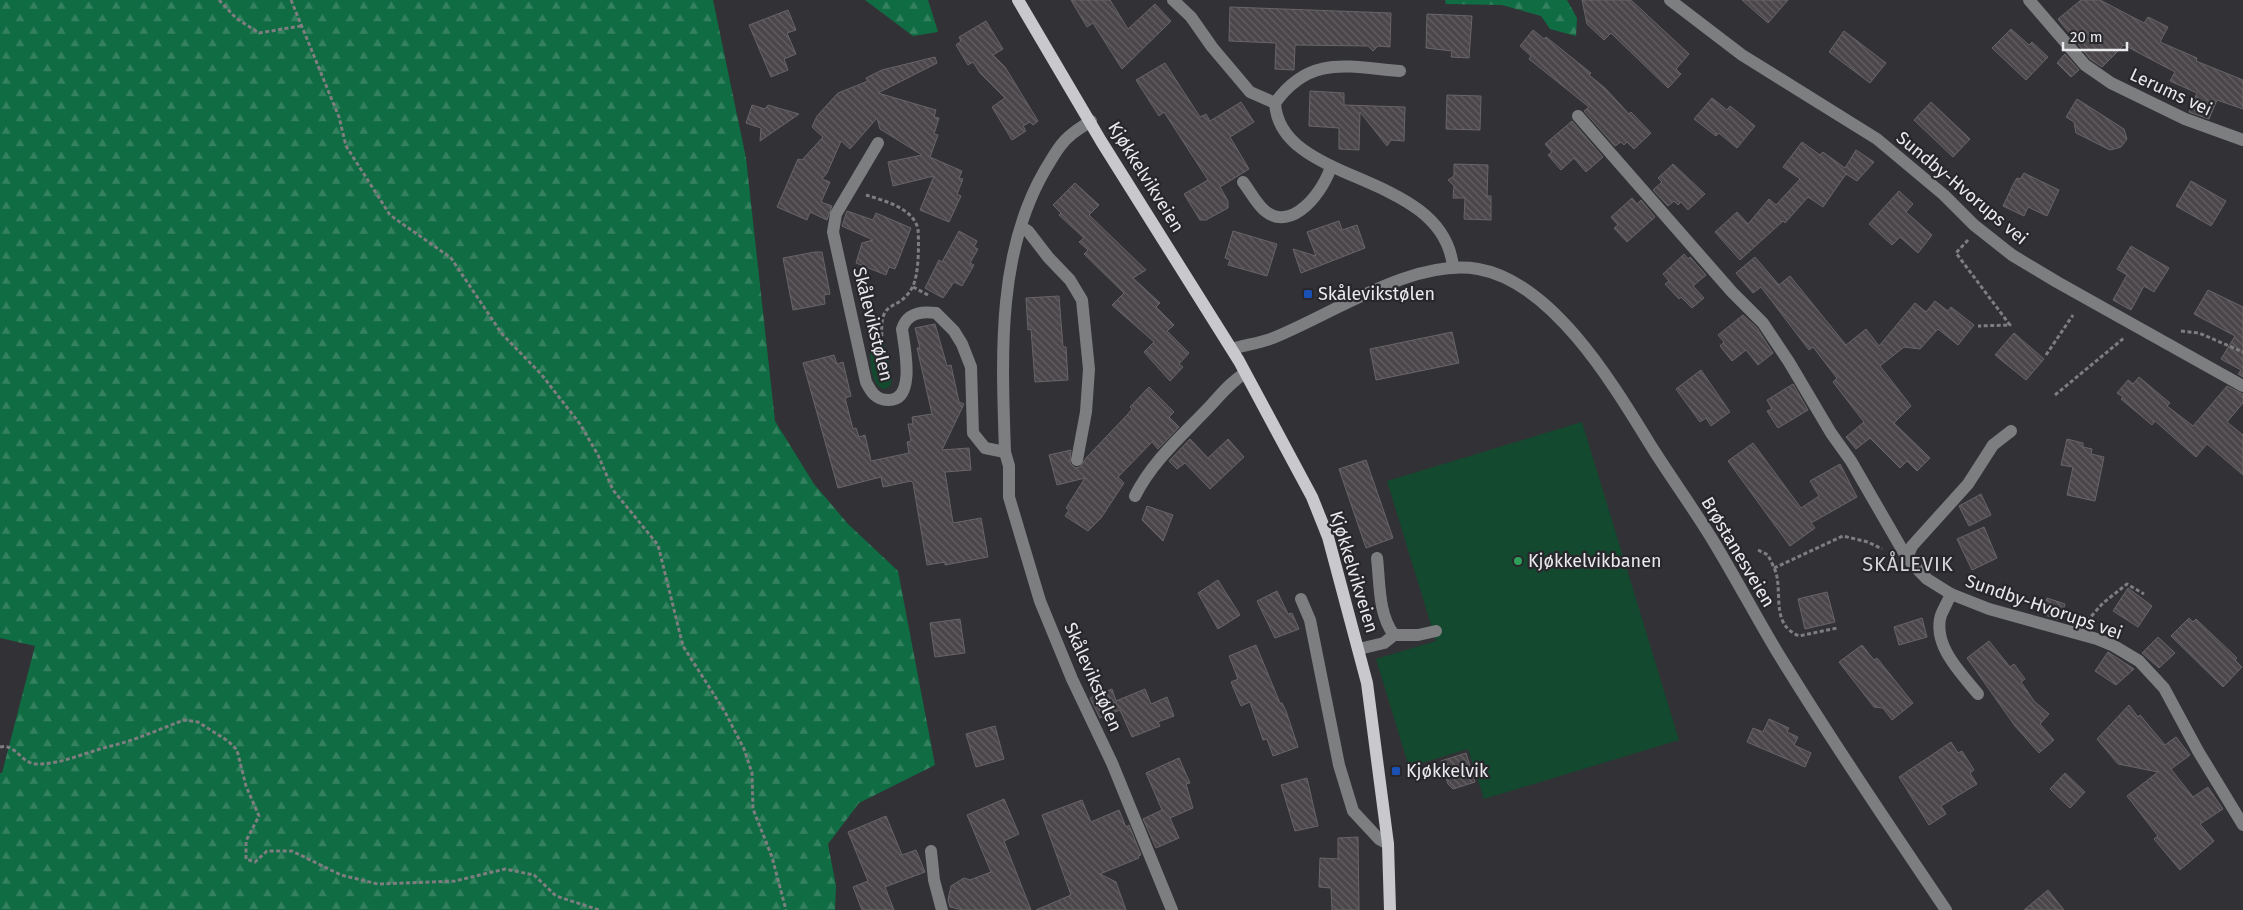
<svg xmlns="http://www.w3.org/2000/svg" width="2243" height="910" viewBox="0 0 2243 910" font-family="'Fira Sans',sans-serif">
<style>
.forest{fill:url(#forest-firs)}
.green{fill:#13492e}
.building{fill:url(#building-back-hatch);stroke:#686467}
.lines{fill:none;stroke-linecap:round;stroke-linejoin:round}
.path{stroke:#7e7e81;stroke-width:3;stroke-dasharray:4 2.5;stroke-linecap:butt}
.minor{stroke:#7d7e80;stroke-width:12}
.major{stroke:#c9c9cd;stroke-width:12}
.transit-dot{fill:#1a4fb4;stroke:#28282c;stroke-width:2}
.leisure-dot{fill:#2e9e5b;stroke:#28282c;stroke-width:2}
.labels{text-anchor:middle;stroke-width:4.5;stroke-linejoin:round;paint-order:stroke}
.street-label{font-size:18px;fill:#eaeaed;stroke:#28282c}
.poi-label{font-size:18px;fill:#eaeaed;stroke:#28282c;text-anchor:start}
.quarter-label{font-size:20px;letter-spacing:1px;fill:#d4d4d9;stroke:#28282c}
</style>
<defs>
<pattern id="forest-firs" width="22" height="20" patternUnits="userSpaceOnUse" patternTransform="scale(1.25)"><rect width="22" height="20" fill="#106c43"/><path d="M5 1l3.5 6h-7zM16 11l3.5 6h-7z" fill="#33815e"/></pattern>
<pattern id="building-back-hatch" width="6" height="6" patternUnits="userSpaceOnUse" patternTransform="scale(1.25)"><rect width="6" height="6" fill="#4a4649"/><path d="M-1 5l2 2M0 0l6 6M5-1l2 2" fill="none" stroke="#646164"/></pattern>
</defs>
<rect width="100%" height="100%" fill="#323236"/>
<g class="forest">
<polygon points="0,0 713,0 746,158 775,421 814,484 848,524 898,571 935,765 859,803 828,844 836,886 835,910 0,910 0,773 2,773 35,646 0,638"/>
<polygon points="865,0 928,0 938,32 913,36"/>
<polygon points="1445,0 1567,0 1577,18 1576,36 1550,29 1541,16 1502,5 1446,4"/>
</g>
<g class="green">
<path d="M880 338H883L892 379 891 385 886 389C870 389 870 359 870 347Z"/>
<polygon points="1582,422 1679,740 1484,799 1468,749 1409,767 1376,659 1436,641 1387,481"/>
</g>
<g class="building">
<polygon points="1071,0 1110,0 1128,29 1155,4 1171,21 1122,69 1093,23 1087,27"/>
<polygon points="1582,0 1631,0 1689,54 1676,69 1681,74 1668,88 1611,33 1604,40 1587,24"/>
<polygon points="1742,0 1788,0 1768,23"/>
<polygon points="2081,0 2100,0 2144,23 2148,17 2168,27 2160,42 2197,58 2196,61 2243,80 2243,109 2217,100 2209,119 2189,112 2197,93 2170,81 2175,72 2124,45 2102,67 2090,59 2058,19"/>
<polygon points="1230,7 1391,13 1390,47 1378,46 1373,51 1368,46 1295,45 1294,70 1275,69 1276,43 1229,41"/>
<polygon points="788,10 796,30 787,33 796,54 784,59 788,70 771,77 749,25"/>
<polygon points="1427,14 1472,16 1469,58 1451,57 1452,51 1426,48"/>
<polygon points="986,21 1003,49 993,55 1005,67 1038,121 1033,125 1030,122 1023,126 1026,131 1012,140 992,107 1005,98 980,73 973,62 968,65 956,45 961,41 959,37"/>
<polygon points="2011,29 2029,45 2032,42 2048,57 2026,80 1992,48"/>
<polygon points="1533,30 1544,39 1546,37 1591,73 1589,75 1605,88 1629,114 1631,112 1651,133 1634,149 1627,142 1624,145 1621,142 1615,146 1584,111 1589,107 1529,59 1531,56 1520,46"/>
<polygon points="1844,31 1886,63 1870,83 1829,52"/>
<polygon points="2065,54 2079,70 2071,77 2057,63"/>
<polygon points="935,57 937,63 878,93 936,110 934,117 939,118 934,134 938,135 930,157 962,171 959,178 963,179 957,194 961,196 949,222 920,210 934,176 893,186 888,162 922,155 880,129 877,118 850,149 841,141 827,173 822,179 830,182 821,202 832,206 827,220 810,212 807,220 777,207 798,159 802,160 823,137 812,127 817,116 838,93 868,81 866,78 882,70"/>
<polygon points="1165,63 1200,117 1206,114 1210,121 1241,102 1254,122 1230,137 1249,169 1220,187 1228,201 1228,208 1206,220 1200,220 1184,194 1208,180 1164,112 1159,116 1136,80"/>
<polygon points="1310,91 1344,93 1344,105 1405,107 1404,141 1391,140 1387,146 1360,112 1359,150 1339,149 1339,128 1309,126"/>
<polygon points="1447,95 1481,96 1480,130 1446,129"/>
<polygon points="1712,98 1727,110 1730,106 1755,126 1737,148 1719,133 1716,136 1694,119"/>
<polygon points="2077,99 2124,129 2127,139 2121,147 2110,150 2076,133 2074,122 2066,117"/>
<polygon points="1931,102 1970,139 1953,157 1914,120"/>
<polygon points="752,105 765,109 768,105 799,114 760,141 761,128 746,123"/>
<polygon points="1572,121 1603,157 1586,172 1574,158 1561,170 1548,155 1552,152 1545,144"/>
<polygon points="1802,142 1820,155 1823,152 1845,168 1856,150 1874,162 1857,181 1846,174 1823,207 1808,197 1785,223 1783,221 1740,260 1715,232 1737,212 1748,224 1769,199 1776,205 1800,179 1783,167"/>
<polygon points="1454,164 1488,165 1487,196 1491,196 1491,220 1464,219 1465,198 1453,198 1454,186 1448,180 1454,176"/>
<polygon points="1673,164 1705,194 1688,210 1681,202 1678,205 1674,201 1668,206 1653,190 1662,182 1658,178"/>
<polygon points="2024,173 2059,190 2047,216 2028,207 2024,216 2003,206 2014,183 2017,178 2020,179"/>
<polygon points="2191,181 2226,201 2211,226 2176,206"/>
<polygon points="1075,183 1099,205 1089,215 1146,270 1133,278 1160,303 1156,307 1174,325 1167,331 1189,353 1179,364 1183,367 1170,381 1144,352 1154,342 1112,305 1124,293 1084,254 1088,250 1079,242 1084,238 1059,215 1061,213 1053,205"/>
<polygon points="1899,191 1913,204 1906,212 1932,235 1918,253 1900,237 1892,245 1869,224"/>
<polygon points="1632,198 1637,204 1641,200 1655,217 1627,242 1614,228 1618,225 1611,217"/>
<polygon points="847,211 873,220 876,213 911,228 895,269 889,267 886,275 856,263 862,243 873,240 842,226"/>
<polygon points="1339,221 1342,230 1357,225 1365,248 1301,273 1293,249 1316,256 1307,232"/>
<polygon points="959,231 977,241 974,247 978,249 970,263 974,265 962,286 954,282 943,298 925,288 939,260 942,262"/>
<polygon points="1233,231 1277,244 1267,276 1228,265 1230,260 1225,258"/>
<polygon points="2131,246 2169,268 2154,292 2144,286 2131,310 2113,300 2127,275 2117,269"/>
<polygon points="815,252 822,252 830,294 824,295 825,304 793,310 783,258"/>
<polygon points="1684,254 1688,259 1690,257 1706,275 1693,286 1704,298 1692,308 1681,297 1679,299 1665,284 1669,281 1663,274"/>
<polygon points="1755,257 1779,285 1790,276 1846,345 1866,329 1879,346 1915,303 1926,312 1935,301 1948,311 1951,307 1974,325 1958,345 1938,329 1920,349 1904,347 1880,366 1911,406 1894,423 1930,458 1917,471 1907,461 1900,468 1870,438 1856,449 1846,437 1864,422 1833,382 1837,378 1813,347 1809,350 1761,287 1753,293 1736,273"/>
<polygon points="2208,290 2243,307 2243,377 2238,374 2241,370 2221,359 2235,336 2194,314"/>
<polygon points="1059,296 1063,347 1066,347 1068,380 1035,382 1031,329 1028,330 1026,298"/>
<polygon points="1743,315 1757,328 1773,353 1758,365 1746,350 1732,361 1720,346 1724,342 1718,335"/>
<polygon points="935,324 947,366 951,365 959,402 964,404 942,450 969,448 971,470 945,472 953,523 981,518 988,557 945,565 945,562 927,565 913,483 911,481 883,487 881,477 838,488 803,363 834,355 837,364 843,362 851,396 845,398 853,429 856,428 859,437 865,435 871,461 909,453 907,442 911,441 908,424 913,424 912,417 932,414 917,348 920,348 915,328"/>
<polygon points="1452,332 1459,363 1376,380 1370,349"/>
<polygon points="2014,333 2044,359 2026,380 1995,355"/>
<polygon points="1701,370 1730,412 1711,426 1706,418 1700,422 1676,389"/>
<polygon points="2139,377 2170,403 2167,406 2193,426 2227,386 2243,394 2243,403 2227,422 2243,435 2243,475 2207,444 2196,457 2155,421 2152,425 2121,399 2123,397 2117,393 2128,380 2133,384"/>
<polygon points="1793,384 1808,410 1778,428 1767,411 1772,409 1767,400"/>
<polygon points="1149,387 1174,412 1169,417 1179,427 1158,449 1152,442 1118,477 1124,483 1101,518 1088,531 1065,516 1069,510 1066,508 1085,478 1057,485 1049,455 1071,450 1070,463 1075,468 1080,467 1086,458 1127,415 1132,409 1130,407"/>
<polygon points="1190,439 1208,458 1228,439 1244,457 1210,489 1185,463 1177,469 1169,461"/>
<polygon points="2067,439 2083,443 2083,447 2092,449 2091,454 2104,457 2095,501 2067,495 2073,467 2061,465"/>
<polygon points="1753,443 1801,508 1819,496 1810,481 1840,464 1857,497 1811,523 1815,528 1790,546 1728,461"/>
<polygon points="1366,460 1393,538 1366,548 1339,469"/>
<polygon points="1981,494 1991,515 1969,526 1959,506"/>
<polygon points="1147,506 1173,515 1163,541 1142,520"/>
<polygon points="1984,527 1997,558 1972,570 1957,539"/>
<polygon points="1218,580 1240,615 1218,629 1198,593"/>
<polygon points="2128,588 2152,606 2138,627 2113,611"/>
<polygon points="1277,591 1288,614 1292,613 1299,629 1275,638 1257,601"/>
<polygon points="1827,592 1835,622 1805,629 1798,599"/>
<polygon points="2047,598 2065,604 2060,620 2042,614"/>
<polygon points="1922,618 1927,637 1899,645 1894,627"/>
<polygon points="2189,618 2193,622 2196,619 2237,658 2235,660 2242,667 2223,687 2171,636"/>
<polygon points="960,619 965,653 935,657 930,623"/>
<polygon points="2158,637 2175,653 2159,668 2142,653"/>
<polygon points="1989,641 2010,667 2014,664 2025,679 2021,682 2034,701 2049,714 2040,724 2054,740 2039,753 2015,726 1967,658"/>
<polygon points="1256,645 1280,703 1282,703 1286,711 1298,747 1273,756 1267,739 1263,740 1250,702 1241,706 1231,682 1238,679 1229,656"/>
<polygon points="1862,645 1874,660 1877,658 1913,703 1892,720 1883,708 1874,707 1839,662"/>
<polygon points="2108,652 2134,669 2116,685 2095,671"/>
<polygon points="1112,689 1116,701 1145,689 1151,704 1167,697 1174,716 1158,722 1160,726 1132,737 1120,710 1100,718 1090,698"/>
<polygon points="2129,705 2138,717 2140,715 2165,745 2176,737 2190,755 2171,769 2193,797 2208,787 2223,809 2200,824 2214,841 2180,870 2154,839 2158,836 2127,796 2158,772 2118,764 2097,739"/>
<polygon points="1769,719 1789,728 1787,732 1798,737 1794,745 1811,753 1805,767 1747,742 1753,728 1763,732"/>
<polygon points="995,726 1004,759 976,767 966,734"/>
<polygon points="1951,742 1958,753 1962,751 1974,770 1970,773 1977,784 1941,806 1946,814 1929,825 1899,777"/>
<polygon points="1466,753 1475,782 1453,789 1448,784 1441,761"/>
<polygon points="1179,758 1190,783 1186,784 1193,808 1170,818 1179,838 1156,848 1143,819 1162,810 1146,773"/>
<polygon points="2065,773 2085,792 2070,808 2050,789"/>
<polygon points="1307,778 1318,826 1295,831 1281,785"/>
<polygon points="1004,799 1019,834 1004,841 1031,910 963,910 950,907 948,900 951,886 964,878 970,880 991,872 967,815"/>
<polygon points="1082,800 1091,822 1119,810 1126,827 1129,825 1141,855 1138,856 1139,858 1100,874 1116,882 1126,910 1036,910 1071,895 1042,815"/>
<polygon points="886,816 902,855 916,850 925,872 885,887 894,910 862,910 853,887 868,881 848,832"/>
<polygon points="1358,837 1359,910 1332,910 1331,888 1319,887 1320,858 1338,859 1338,838"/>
<polygon points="2048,890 2064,910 2024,910"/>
</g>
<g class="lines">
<g class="path">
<polyline points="219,0 236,18 259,33 301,26"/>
<polyline points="291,0 339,117 346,146 390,215 451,258 502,334 541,374 580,424 598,455 613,490 658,545 683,646 725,712 744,749 752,773 753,809 772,857 786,910"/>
<path d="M866 195C885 201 913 208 918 229 919 244 919 276 912 288 897 314 879 296 882 338"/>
<polyline points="1968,240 1956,253 2010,325 1978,326"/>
<polyline points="913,287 928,295"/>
<polyline points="2181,331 2199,333 2243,352"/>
<polyline points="2046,355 2073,315"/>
<polyline points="2055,395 2124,338"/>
<path d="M1758 550 1768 555C1771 562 1776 570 1777 577 1781 600 1773 625 1799 636L1837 628"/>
<polyline points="1774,568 1843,536 1868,542 1882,549"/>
<polyline points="2087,621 2103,603 2127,584 2144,594"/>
<path d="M0 747C16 743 21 764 37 764 63 764 86 752 111 746 136 740 160 729 184 720L198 722 228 741 237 750 246 786 259 816 246 841V859L255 862 267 851H292L341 875 378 884 455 881 505 869 534 875 556 896 599 910"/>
</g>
<g class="minor">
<path d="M1173 0 1191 17 1212 47 1250 92 1275 103C1280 186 1443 170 1453 267"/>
<polyline points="1670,0 1742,55 1877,139 1944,195 1974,225 2012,255 2057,282 2243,386"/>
<polyline points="2029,0 2085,65 2111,83 2185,119 2243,140"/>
<path d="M1275 103C1310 54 1349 67 1400 71"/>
<polyline points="1578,116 1732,292 1763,323 1789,362 1831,433 1851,461 1907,558 1927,579 1951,594 1989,609 2097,639 2114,646 2139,661 2164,688 2198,751 2243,825"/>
<path d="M1091 121C1085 125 1078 129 1072 134 1060 143 1053 157 1045 170 996 254 1002 359 1005 452L1009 466V497L1040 601 1072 679 1112 763 1172 910"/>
<path d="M878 143 836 214 833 232 866 382C871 392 876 400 888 400 917 401 904 345 902 329 907 313 921 311 936 313L954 331 962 344 971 367 973 433 985 448 1005 452"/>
<path d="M1243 182C1250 191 1256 203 1264 210 1292 235 1325 189 1331 166"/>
<polyline points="1021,227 1028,231 1048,257 1070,280 1082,300 1089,369 1086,412 1077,460"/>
<path d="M1232 349C1245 345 1260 343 1273 338 1333 314 1413 258 1478 269 1554 282 1616 389 1653 449 1672 479 1693 508 1712 539 1734 575 1754 613 1776 650 1830 738 1888 824 1946 910"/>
<path d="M1135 496C1153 460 1184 434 1212 404 1223 392 1231 382 1245 373"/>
<path d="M1377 558C1380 583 1378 614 1394 635"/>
<polyline points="1907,558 1912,546 1968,484 1993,445 2011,431"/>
<path d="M1951 594C1948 601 1944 608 1941 615 1932 645 1961 673 1978 694"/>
<polyline points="1301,599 1310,620 1339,765 1353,811 1379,839 1388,844"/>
<polyline points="1359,649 1384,643 1394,635 1418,635 1436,631"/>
<polyline points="931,851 934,880 942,910"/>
</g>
<polyline class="major" points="1018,0 1101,141 1239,361 1312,497 1328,537 1367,683 1388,844 1390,910"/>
</g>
<g class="transit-dot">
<rect x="1303" y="289" width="10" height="10" rx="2.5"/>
<rect x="1391" y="766" width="10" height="10" rx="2.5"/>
</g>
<circle class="leisure-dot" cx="1518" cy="561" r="5"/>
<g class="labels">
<g class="street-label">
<text transform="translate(2171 92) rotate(25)" y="6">Lerums vei</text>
<text transform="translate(1146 177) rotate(58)" y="6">Kjøkkelvikveien</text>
<text transform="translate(1962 188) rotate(40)" y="6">Sundby-Hvorups vei</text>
<text transform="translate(873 324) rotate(76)" y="6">Skålevikstølen</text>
<text transform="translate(1738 552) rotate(59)" y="6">Brøstanesveien</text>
<text transform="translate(1354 572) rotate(73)" y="6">Kjøkkelvikveien</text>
<text transform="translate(2044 607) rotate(19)" y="6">Sundby-Hvorups vei</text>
<text transform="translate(1093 677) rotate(66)" y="6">Skålevikstølen</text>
</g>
<g class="poi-label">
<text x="1318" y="300">Skålevikstølen</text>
<text x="1528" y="567">Kjøkkelvikbanen</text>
<text x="1406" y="777">Kjøkkelvik</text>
</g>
<g class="quarter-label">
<text x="1908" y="571">SKÅLEVIK</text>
</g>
</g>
<path d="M2063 42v8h64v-8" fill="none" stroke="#eaeaed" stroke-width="2.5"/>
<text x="2070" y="42" font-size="15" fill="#eaeaed" stroke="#28282c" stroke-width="4" paint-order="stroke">20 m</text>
</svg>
